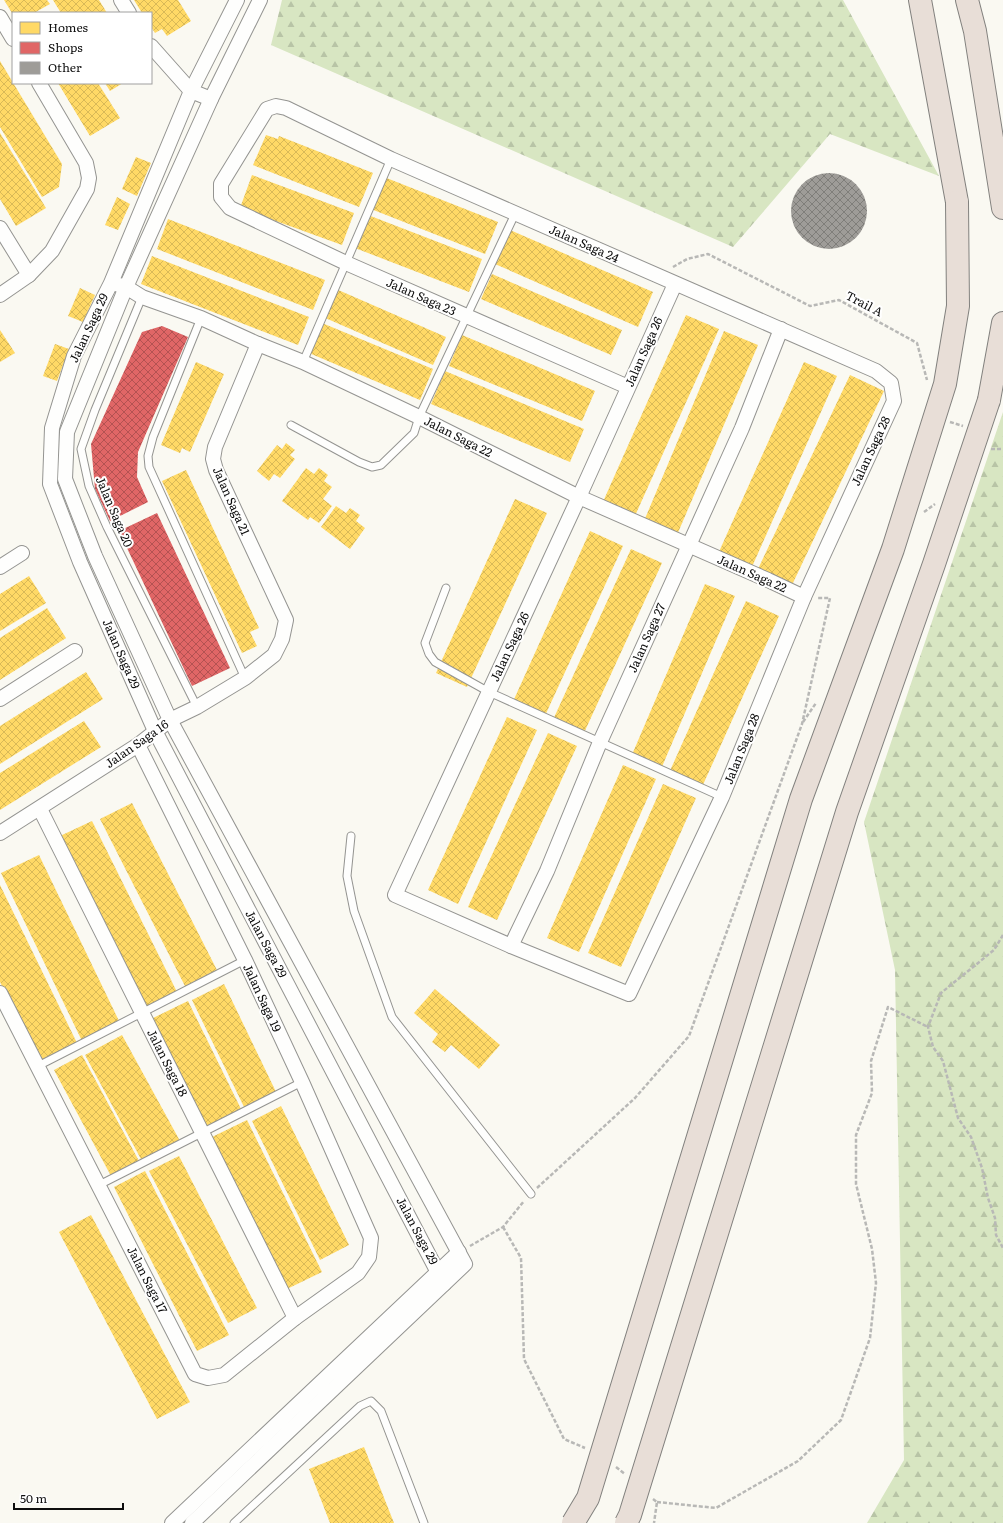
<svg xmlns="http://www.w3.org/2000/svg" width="1003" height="1523" viewBox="0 0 1003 1523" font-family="Literata,serif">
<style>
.forest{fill:url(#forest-firs)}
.homes{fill:url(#homes-cross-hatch)}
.shops{fill:url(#shops-cross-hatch)}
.building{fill:url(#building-cross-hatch)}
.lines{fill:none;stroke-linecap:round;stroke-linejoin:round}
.lane-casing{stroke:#949491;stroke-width:9}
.street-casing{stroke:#949491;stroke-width:16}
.highway-casing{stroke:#82817e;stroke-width:24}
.path{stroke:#b8b8b6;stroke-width:2.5;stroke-dasharray:4 2;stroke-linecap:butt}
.lane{stroke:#fefefd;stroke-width:7}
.street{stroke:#fefefd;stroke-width:14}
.highway{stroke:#e8ded7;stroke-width:22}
.highway-bridge-casing{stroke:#82817e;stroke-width:24;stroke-linecap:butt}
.highway-bridge{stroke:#e8ded7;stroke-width:22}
.labels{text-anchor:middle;stroke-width:4;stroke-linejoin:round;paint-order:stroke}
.street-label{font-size:12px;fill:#0e0e0e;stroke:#fff}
</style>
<defs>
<pattern id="forest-firs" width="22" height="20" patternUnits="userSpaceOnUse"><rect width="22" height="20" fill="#d8e6c2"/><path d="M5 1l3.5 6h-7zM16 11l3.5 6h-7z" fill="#b8c4a6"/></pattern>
<pattern id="homes-cross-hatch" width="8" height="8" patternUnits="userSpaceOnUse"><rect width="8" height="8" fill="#ffd966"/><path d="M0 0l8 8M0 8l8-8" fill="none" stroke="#d9b957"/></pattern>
<pattern id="shops-cross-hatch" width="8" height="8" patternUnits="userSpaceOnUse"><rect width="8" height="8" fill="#e06666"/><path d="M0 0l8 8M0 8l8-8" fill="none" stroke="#b45252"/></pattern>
<pattern id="building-cross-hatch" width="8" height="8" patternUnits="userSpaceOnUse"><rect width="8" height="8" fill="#9e9c98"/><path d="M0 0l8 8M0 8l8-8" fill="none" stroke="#7f7e7a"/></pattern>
</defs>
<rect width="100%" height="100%" fill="#faf9f2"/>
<g class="forest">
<polygon points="282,0 843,0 939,176 830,134 733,247 271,45"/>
<polygon points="1003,412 1003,1523 867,1523 904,1460 895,970 864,822"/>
</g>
<g class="homes">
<polygon points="4,0 47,0 50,4 34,13 12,13"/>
<polygon points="53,0 99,0 107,13 61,13"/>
<polygon points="134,0 178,0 191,21 167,36 162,29 155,33 151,27 151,13 142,13"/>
<polygon points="0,61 62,164 59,187 42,197 0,127"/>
<polygon points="58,83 98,83 120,118 90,136"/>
<polygon points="105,83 123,83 110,91"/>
<polygon points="0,133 46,208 16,226 0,199"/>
<polygon points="266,135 278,139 279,136 373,173 359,207 253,165"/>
<polygon points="136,157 151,163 137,196 122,189"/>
<polygon points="252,175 354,213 342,245 240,208"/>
<polygon points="384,177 498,222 485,254 371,209"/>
<polygon points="117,197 130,204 118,230 105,225"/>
<polygon points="368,215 482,259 469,292 355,248"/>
<polygon points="168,219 325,280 313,310 157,249"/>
<polygon points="510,230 653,292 638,327 495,264"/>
<polygon points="152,256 309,317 298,345 141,284"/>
<polygon points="492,274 622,330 611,355 481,299"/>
<polygon points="80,288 95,295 83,322 68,316"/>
<polygon points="336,289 446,337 433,365 323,317"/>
<polygon points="686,315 719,329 634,518 602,504"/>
<polygon points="322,323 433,369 420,400 309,353"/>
<polygon points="0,330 15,353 0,362"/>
<polygon points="724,331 758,345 677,535 644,521"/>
<polygon points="462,335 595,391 582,421 449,366"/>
<polygon points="55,344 69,349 57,381 43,376"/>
<polygon points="196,362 224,374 190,452 182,448 180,453 161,445"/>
<polygon points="804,362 837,376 751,569 718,554"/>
<polygon points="445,371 584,429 570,462 431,404"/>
<polygon points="850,375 884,391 792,585 758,569"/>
<polygon points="286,443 295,450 290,455 295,459 280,478 274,474 269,481 257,471 277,445 282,449"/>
<polygon points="306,468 314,474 319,468 328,475 324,481 332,487 323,499 332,506 319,523 310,517 308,520 282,501"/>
<polygon points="186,470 259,628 250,632 257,646 242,653 162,481"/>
<polygon points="515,499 547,513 467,687 436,673"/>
<polygon points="336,506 346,513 350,508 360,515 356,521 365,528 350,549 321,527"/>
<polygon points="590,531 623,546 543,720 511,706"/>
<polygon points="631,549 662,563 583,735 552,722"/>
<polygon points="29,576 46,603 0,631 0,594"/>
<polygon points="705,584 735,596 661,769 631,757"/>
<polygon points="746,601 779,616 702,787 669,773"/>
<polygon points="47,608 66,638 0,680 0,638"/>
<polygon points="86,672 103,699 0,764 0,726"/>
<polygon points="507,717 537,730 458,904 428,890"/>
<polygon points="84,721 101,747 0,810 0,773"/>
<polygon points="548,733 577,746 497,920 468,907"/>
<polygon points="623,765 656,779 579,952 547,938"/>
<polygon points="663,784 696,798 621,967 588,953"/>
<polygon points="132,803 219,974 187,990 100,819"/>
<polygon points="92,821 178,994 146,1010 60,836"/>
<polygon points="39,855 120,1023 82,1041 1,873"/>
<polygon points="0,885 77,1043 39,1062 0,982"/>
<polygon points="224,984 277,1094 245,1109 192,1000"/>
<polygon points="435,989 500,1045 479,1069 451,1045 445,1052 432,1042 438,1034 414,1013"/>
<polygon points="188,1001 242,1111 206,1128 151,1019"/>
<polygon points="122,1035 180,1141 142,1161 85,1055"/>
<polygon points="82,1055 139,1161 111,1176 54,1070"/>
<polygon points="281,1106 349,1245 320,1260 252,1121"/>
<polygon points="247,1120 322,1272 287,1289 212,1137"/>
<polygon points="179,1156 257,1308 228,1323 149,1171"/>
<polygon points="145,1171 229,1335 197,1351 114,1187"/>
<polygon points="91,1215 190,1402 157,1419 59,1232"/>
<polygon points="364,1447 394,1523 330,1523 309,1469"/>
</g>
<g class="shops">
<polygon points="162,326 188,337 138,452 137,477 148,502 110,521 95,489 91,444 142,332"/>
<polygon points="157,513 230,668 192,686 119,531"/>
</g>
<circle class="building" cx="829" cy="211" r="38"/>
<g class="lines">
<g class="lane-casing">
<g id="lane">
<polyline points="142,297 95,410 81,449 89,486 107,527 197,707"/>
<polyline points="201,318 153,437 148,456 149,467 245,678"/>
<polyline points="303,362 391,159"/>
<polyline points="291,425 359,462 372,467 381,465 414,433 419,417 515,214"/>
<polyline points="446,588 425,643 429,654 435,662 489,692 722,797"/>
<polyline points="351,836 347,876 354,911 392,1017 531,1194"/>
<polyline points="38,1066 245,960"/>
<polyline points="99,1185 302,1082"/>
<polyline points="234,1523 360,1406 371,1401 381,1411 424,1523"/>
</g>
</g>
<g class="street-casing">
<g id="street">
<polyline points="121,0 129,13"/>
<polyline points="237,0 191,91 111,283 74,356 52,428 50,484 80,562 155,731 444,1284"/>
<polyline points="0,17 13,39"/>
<polyline points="151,46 191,91 211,99"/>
<polyline points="0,228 29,275"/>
<polyline points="119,285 126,287 142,297 201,318 258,344 303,362 419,417 579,497 768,580 804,597"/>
<polyline points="0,295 29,275 52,251 87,189 89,178 86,163 39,83"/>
<polyline points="628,387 346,263 230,208 221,197 221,184 267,109 276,106 286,108 391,159 876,371 891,383 894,401 804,597 722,797 629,994 511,946 395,895 579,497 675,284"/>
<polyline points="0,567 22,553"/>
<polyline points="0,699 75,651"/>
<polyline points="40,809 295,1318"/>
<polyline points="0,833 138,745 170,720 197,707 245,678 274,655 282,639 286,620 216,470 213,459 215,447 258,344"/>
<polyline points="511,946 547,871 600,742 742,428 781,329"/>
<polyline points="0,993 195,1374 208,1378 224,1375 295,1318 358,1273 369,1257 371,1238 302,1082 245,960 138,745"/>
<polyline points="172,1523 459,1252"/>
<polyline points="192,1523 465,1264 170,720 95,556 65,479 67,432 126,287 211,99 260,0"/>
</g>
</g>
<g class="highway-casing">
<g id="highway">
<polyline points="920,0 957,202"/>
<polyline points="967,0 975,31 1003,208"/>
<polyline points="989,400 1003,323"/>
</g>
</g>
<g class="path">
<polyline points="673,267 687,259 708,254 810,306 839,300 917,343 927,380"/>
<polyline points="950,422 963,426"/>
<polyline points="991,449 1003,449"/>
<polyline points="924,512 935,504"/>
<polyline points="803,722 816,703"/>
<polyline points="1003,935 994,950 941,993 928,1027 933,1047 943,1061 958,1118 971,1137 982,1168 988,1198 995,1218 996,1235 1003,1248"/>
<polyline points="537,1188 635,1098 689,1036 802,724 830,598 818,598"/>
<polyline points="503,1227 521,1258 524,1359 564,1439 585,1448"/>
<polyline points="470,1246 503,1227 524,1201"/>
<polyline points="616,1467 625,1474"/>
<polyline points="653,1499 657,1502 654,1523"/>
<polyline points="657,1502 716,1508 798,1461 841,1420 870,1338 876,1283 872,1249 856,1184 856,1135 872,1093 871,1061 888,1007 928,1027"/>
</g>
<use href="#lane" class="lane"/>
<use href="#street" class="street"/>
<use href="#highway" class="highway"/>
<g class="highway-bridge-casing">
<g id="highway-bridge">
<polyline points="573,1523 588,1498 801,799 893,549 945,384 958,306 957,202"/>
<polyline points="626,1523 630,1515 847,812 934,564 989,400"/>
</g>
</g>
<use href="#highway-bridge" class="highway-bridge"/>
</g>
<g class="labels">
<g class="street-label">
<text transform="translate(584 244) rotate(24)" y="4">Jalan Saga 24</text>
<text transform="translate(421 297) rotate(24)" y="4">Jalan Saga 23</text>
<text transform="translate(864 304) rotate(28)" y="4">Trail A</text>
<text transform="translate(89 328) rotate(-65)" y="4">Jalan Saga 29</text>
<text transform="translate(644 352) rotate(-66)" y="4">Jalan Saga 26</text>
<text transform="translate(458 437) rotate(27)" y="4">Jalan Saga 22</text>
<text transform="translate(871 451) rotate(-65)" y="4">Jalan Saga 28</text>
<text transform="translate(231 501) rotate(66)" y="4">Jalan Saga 21</text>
<text transform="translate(114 512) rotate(67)" y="4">Jalan Saga 20</text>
<text transform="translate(752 574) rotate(24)" y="4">Jalan Saga 22</text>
<text transform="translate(647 638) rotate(-66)" y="4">Jalan Saga 27</text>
<text transform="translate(510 647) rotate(-65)" y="4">Jalan Saga 26</text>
<text transform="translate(121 654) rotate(66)" y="4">Jalan Saga 29</text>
<text transform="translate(137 744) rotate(-35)" y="4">Jalan Saga 16</text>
<text transform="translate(742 749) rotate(-68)" y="4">Jalan Saga 28</text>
<text transform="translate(266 944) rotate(62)" y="4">Jalan Saga 29</text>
<text transform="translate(262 998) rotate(65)" y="4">Jalan Saga 19</text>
<text transform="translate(167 1063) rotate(63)" y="4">Jalan Saga 18</text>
<text transform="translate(417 1231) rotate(62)" y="4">Jalan Saga 29</text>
<text transform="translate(147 1280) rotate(63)" y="4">Jalan Saga 17</text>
</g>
</g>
<rect x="12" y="12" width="140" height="72" fill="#ffffff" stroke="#9f9f9f"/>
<rect x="20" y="22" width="20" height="12" fill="#ffd966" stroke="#9f9f9f"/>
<text x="48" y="32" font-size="12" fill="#0e0e0e">Homes</text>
<rect x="20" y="42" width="20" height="12" fill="#e06666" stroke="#9f9f9f"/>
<text x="48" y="52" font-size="12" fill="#0e0e0e">Shops</text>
<rect x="20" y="62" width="20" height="12" fill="#9e9c98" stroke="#9f9f9f"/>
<text x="48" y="72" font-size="12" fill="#0e0e0e">Other</text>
<path d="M14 1503v6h109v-6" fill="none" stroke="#0e0e0e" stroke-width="2"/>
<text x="20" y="1503" font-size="12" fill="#0e0e0e" stroke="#ffffff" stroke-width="3" paint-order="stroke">50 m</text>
</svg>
